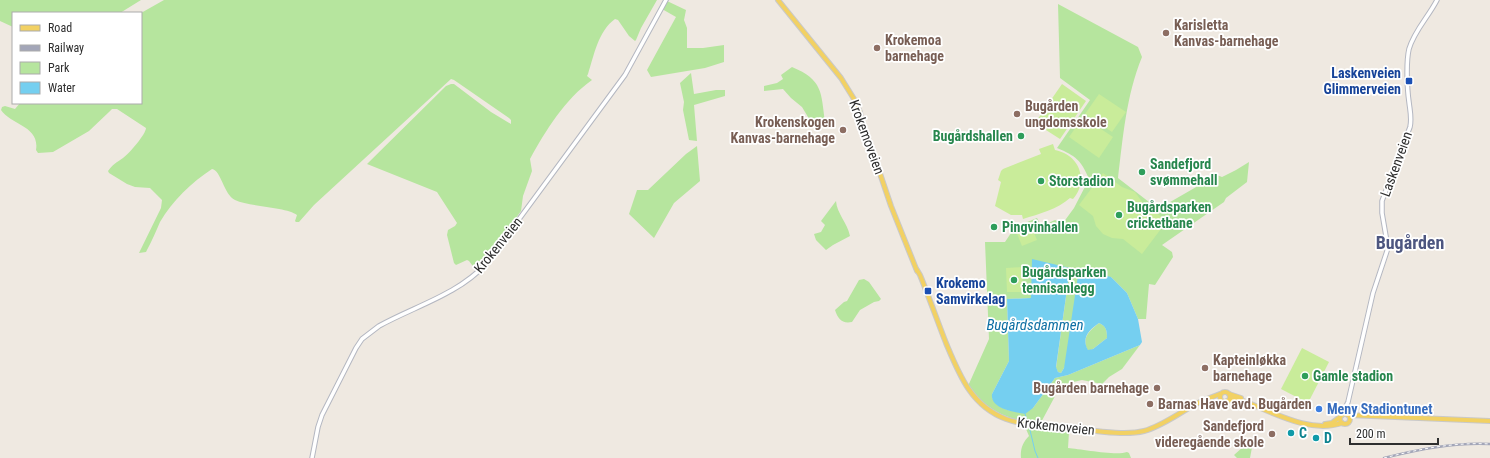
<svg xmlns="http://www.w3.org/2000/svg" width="1490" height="458" viewBox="0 0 1490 458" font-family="'Roboto Condensed',sans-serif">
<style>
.green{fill:#b6e59e}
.pitch{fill:#c9ec9a}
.water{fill:#75cff0;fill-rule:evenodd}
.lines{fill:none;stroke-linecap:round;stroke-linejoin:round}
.stream{stroke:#75cff0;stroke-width:1}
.minor-casing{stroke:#b4b7c1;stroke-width:5.5}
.major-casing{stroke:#c9c9c9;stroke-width:6}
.minor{stroke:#fff;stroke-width:3.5}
.major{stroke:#f2d163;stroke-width:4}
.rail-casing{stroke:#a3a6b8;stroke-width:2.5}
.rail{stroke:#fff;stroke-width:1;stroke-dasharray:3;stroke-linecap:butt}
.education-dot{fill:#8d6e63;stroke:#fff;stroke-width:1.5}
.transit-dot{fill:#1a4fb4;stroke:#fff;stroke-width:1.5}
.leisure-dot{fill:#2e9e5b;stroke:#fff;stroke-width:1.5}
.shop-dot{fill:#3f7fe0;stroke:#fff;stroke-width:1.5}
.culture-dot{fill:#0f9aa8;stroke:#fff;stroke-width:1.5}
.labels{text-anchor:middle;stroke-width:3.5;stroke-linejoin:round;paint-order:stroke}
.education-label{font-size:14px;font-weight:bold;fill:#785e54;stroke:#fff;text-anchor:start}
.transit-label{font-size:14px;font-weight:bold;fill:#164399;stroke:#fff;text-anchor:end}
.leisure-label{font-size:14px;font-weight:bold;fill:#27864d;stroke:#fff;text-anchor:start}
.street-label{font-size:14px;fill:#2e2e2e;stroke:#fff}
.shop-label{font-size:14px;font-weight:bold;fill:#366cbe;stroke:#fff;text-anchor:start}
.culture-label{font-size:14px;font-weight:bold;fill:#0d838f;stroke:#fff;text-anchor:start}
.water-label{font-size:15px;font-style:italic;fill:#0d6fa3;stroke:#fff}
.district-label{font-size:18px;font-weight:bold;fill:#4d5680;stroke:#fff}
</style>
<rect width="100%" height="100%" fill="#efe9e1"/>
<g class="green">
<polygon points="0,0 141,0 120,13 13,13 13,27 0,21"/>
<path d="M164 0H657L641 28 636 40 635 41 629 36 618 20 615 19C598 31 594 56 588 74L587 76 592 80C565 99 546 130 530 159L532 171 523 196 521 211 487 258 477 269H475L469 261 467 260 456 265 454 263 447 235 448 230 455 226 457 223 437 192 367 164 446 86 451 84H454L491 112 511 124V120L509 118 454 80 451 79 314 205 299 222H296L295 221 297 215C287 207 250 207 235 200 224 195 221 170 212 169 192 182 172 201 160 222 156 231 152 241 147 250L146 252 139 253 161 208 162 200 150 188 135 187 127 184 109 173 108 171C112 165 117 162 123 158 129 154 146 134 146 128L117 109H112L109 112 89 131 53 152 38 153 36 150C40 126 11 125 1 110L2 107 5 106 15 109 20 103H141V13Z"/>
<polygon points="667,1 686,10 684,20 687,28 687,48 703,48 724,45 724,62 705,68 651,77 647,70 676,17 662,9"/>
<path d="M1058 4 1138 47 1142 57C1126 96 1123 138 1118 178L1158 209 1217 175 1222 177 1236 170 1249 162 1247 182 1226 198 1224 202 1162 245 1172 252 1173 257 1155 285 1149 284 1146 319H1138L1127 293 1111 277 1064 368 1061 373 1058 372 1056 368 1070 268 1032 293V298L1007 299 1009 361 992 394C991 403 1004 410 1013 411 1019 412 1027 409 1033 408L1055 378 1068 375 1140 345 1122 369 1109 377 1102 384 1082 380 1061 385 1038 428 1069 432 1068 448C1081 449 1116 456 1127 452L1129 453 1131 458H1021C1020 449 1023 442 1029 436L1026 429V422C999 416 985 407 968 386L989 339 985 242H1005L1015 227 1037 218 1041 226 1055 220 1063 223 1074 208 1089 179C1081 160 1076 156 1057 148L1090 100 1060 78Z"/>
<path d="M792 67C823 80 821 92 825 122H811L802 107 791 98 783 89 764 91V86L777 83 783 79 781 75Z"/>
<polygon points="691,73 694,94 716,90 725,90 725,96 694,105 697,141 689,140 683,110 684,102 680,83"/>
<polygon points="697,146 700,181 674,203 654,238 629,214 637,190 648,190 686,154"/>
<path d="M836 201C837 214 847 222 850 236L833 245 826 250 816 240 814 234 821 232 825 225 821 221Z"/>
<path d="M864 279 869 282 881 299 879 301 874 302 860 310 852 322C842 324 838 319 835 310L844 302 847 301 859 280Z"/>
<path d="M1099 323C1106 326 1107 330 1107 338L1093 349 1088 351C1081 338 1089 331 1099 323Z"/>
<polygon points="1253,438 1254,440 1253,442 1250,458 1237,458 1234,455"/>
</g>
<g class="pitch">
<polygon points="1062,84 1086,101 1060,139 1035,123"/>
<polygon points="1099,94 1126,112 1112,132 1085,114"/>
<polygon points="1083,117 1113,137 1099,158 1069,137"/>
<path d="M1053 144 1055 150C1080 155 1089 181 1073 199L1070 198C1058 209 1039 214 1023 219L1022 215H1011L995 206 1001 182 998 180 1001 171 1003 169 1041 154 1039 149Z"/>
<polygon points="1103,173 1122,187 1135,192 1143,203 1167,221 1142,254 1123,239 1112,238 1103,234 1096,226 1093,216 1079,205"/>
<polygon points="1031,226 1037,240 1022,246 1016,231"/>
<polygon points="1022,267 1023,292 1007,292 1006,268"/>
<polygon points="1302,348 1329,362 1308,403 1281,389"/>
</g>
<path class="water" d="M1032 259 1070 268 1056 367 1058 372 1061 373 1064 368 1079 269 1111 277 1127 293 1138 319 1142 342 1140 345 1068 375 1055 378 1033 408 1025 414C1015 412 990 409 992 394L1009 361 1007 299 1031 298ZM1099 323C1106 326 1107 330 1107 338L1093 349 1088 350C1081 338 1089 330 1099 323Z"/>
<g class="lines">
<g class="stream">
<polyline points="1025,414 1028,423"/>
<polyline points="1029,426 1035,451 1038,458"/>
</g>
<g class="minor-casing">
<g id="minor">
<path d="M1342 415 1348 402 1373 293 1387 251V242L1382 213V201L1410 127C1412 118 1410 111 1409 102 1407 88 1406 62 1409 49 1414 31 1429 16 1437 0"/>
<path d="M312 458 318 427 322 415 356 348 362 339 379 326C415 306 457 295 486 264L625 75 666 0"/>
</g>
</g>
<g class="major-casing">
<g id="major">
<polyline points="778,0 841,78 854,99 860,112 863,133 871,147 891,206 917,271"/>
<path d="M917 270 920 275C929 297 937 320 946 343 959 374 971 406 1006 419 1025 426 1048 426 1068 428 1090 430 1124 436 1144 431 1163 426 1180 412 1198 403 1205 399 1213 397 1220 394"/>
<circle cx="1225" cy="397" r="5"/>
<polyline points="1229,394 1241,398"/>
<path d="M1227 401 1234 399 1241 400C1273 412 1309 434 1342 423"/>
<circle cx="1345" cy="419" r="5"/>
<polyline points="1348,415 1490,421"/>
<polyline points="1325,424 1332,423 1340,417"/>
</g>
</g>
<use href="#minor" class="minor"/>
<use href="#major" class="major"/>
<g class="rail-casing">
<path id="rail" d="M1384 458C1419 449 1455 442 1490 444"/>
</g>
<use href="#rail" class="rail"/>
</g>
<g class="education-dot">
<circle cx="1166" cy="33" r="4"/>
<circle cx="877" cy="48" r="4"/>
<circle cx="1017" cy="114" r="4"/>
<circle cx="843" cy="130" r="4"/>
<circle cx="1205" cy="368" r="4"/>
<circle cx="1157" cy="388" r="4"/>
<circle cx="1150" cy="404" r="4"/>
<circle cx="1272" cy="434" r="4"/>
</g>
<g class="transit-dot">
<rect x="1405" y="77" width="8" height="8" rx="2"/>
<rect x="924" y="287" width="8" height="8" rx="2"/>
</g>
<g class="leisure-dot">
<circle cx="1021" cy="136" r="4"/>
<circle cx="1142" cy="172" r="4"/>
<circle cx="1041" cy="181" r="4"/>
<circle cx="1119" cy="215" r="4"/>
<circle cx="994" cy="227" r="4"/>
<circle cx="1014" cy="280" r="4"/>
<circle cx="1305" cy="376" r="4"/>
</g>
<circle class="shop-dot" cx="1319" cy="409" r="4"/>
<g class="culture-dot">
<circle cx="1291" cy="433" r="4"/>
<circle cx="1316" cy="438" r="4"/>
</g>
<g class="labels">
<g class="education-label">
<text x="1174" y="30">Karisletta<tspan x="1174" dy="16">Kanvas-barnehage</tspan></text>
<text x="885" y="45">Krokemoa<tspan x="885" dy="16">barnehage</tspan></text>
<text x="1025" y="111">Bugården<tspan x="1025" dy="16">ungdomsskole</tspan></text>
<text x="835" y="127" text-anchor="end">Krokenskogen<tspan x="835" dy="16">Kanvas-barnehage</tspan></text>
<text x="1213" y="365">Kapteinløkka<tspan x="1213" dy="16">barnehage</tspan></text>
<text x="1149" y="393" text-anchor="end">Bugården barnehage</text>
<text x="1158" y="409">Barnas Have avd. Bugården</text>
<text x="1264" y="431" text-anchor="end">Sandefjord<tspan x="1264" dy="16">videregående skole</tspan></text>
</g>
<g class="transit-label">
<text x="1401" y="78">Laskenveien<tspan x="1401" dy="16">Glimmerveien</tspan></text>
<text x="936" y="288" text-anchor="start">Krokemo<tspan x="936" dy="16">Samvirkelag</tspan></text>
</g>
<g class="leisure-label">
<text x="1013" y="141" text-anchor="end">Bugårdshallen</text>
<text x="1150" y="169">Sandefjord<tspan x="1150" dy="16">svømmehall</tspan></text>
<text x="1049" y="186">Storstadion</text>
<text x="1127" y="212">Bugårdsparken<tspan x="1127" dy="16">cricketbane</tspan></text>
<text x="1002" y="232">Pingvinhallen</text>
<text x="1022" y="277">Bugårdsparken<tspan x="1022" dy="16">tennisanlegg</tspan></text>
<text x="1313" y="381">Gamle stadion</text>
</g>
<g class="street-label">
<text transform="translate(867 137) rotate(70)" y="5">Krokemoveien</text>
<text transform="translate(1396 164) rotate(-70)" y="5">Laskenveien</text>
<text transform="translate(498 245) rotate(-51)" y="5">Krokenveien</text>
<text transform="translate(1056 426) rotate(6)" y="5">Krokemoveien</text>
</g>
<g class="shop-label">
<text x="1327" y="414">Meny Stadiontunet</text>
</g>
<g class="culture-label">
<text x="1299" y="438">C</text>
<text x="1324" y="443">D</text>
</g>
<g class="water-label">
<text x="1035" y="330">Bugårdsdammen</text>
</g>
<g class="district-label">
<text x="1410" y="249">Bugården</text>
</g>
</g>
<rect x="12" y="12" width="130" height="92" fill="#ffffff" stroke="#ababab"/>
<rect x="20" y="25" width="20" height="6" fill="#f2d163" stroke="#ababab"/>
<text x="48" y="32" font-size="12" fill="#2e2e2e">Road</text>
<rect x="20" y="45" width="20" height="6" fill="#a3a6b8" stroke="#ababab"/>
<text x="48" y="52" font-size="12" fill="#2e2e2e">Railway</text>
<rect x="20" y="62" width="20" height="12" fill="#b6e59e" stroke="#ababab"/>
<text x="48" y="72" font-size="12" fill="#2e2e2e">Park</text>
<rect x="20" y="82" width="20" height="12" fill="#75cff0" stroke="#ababab"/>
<text x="48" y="92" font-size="12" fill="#2e2e2e">Water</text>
<path d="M1350 438v6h88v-6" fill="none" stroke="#2e2e2e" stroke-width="2"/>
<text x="1356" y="438" font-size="12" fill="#2e2e2e" stroke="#ffffff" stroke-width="3" paint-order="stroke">200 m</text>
</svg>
